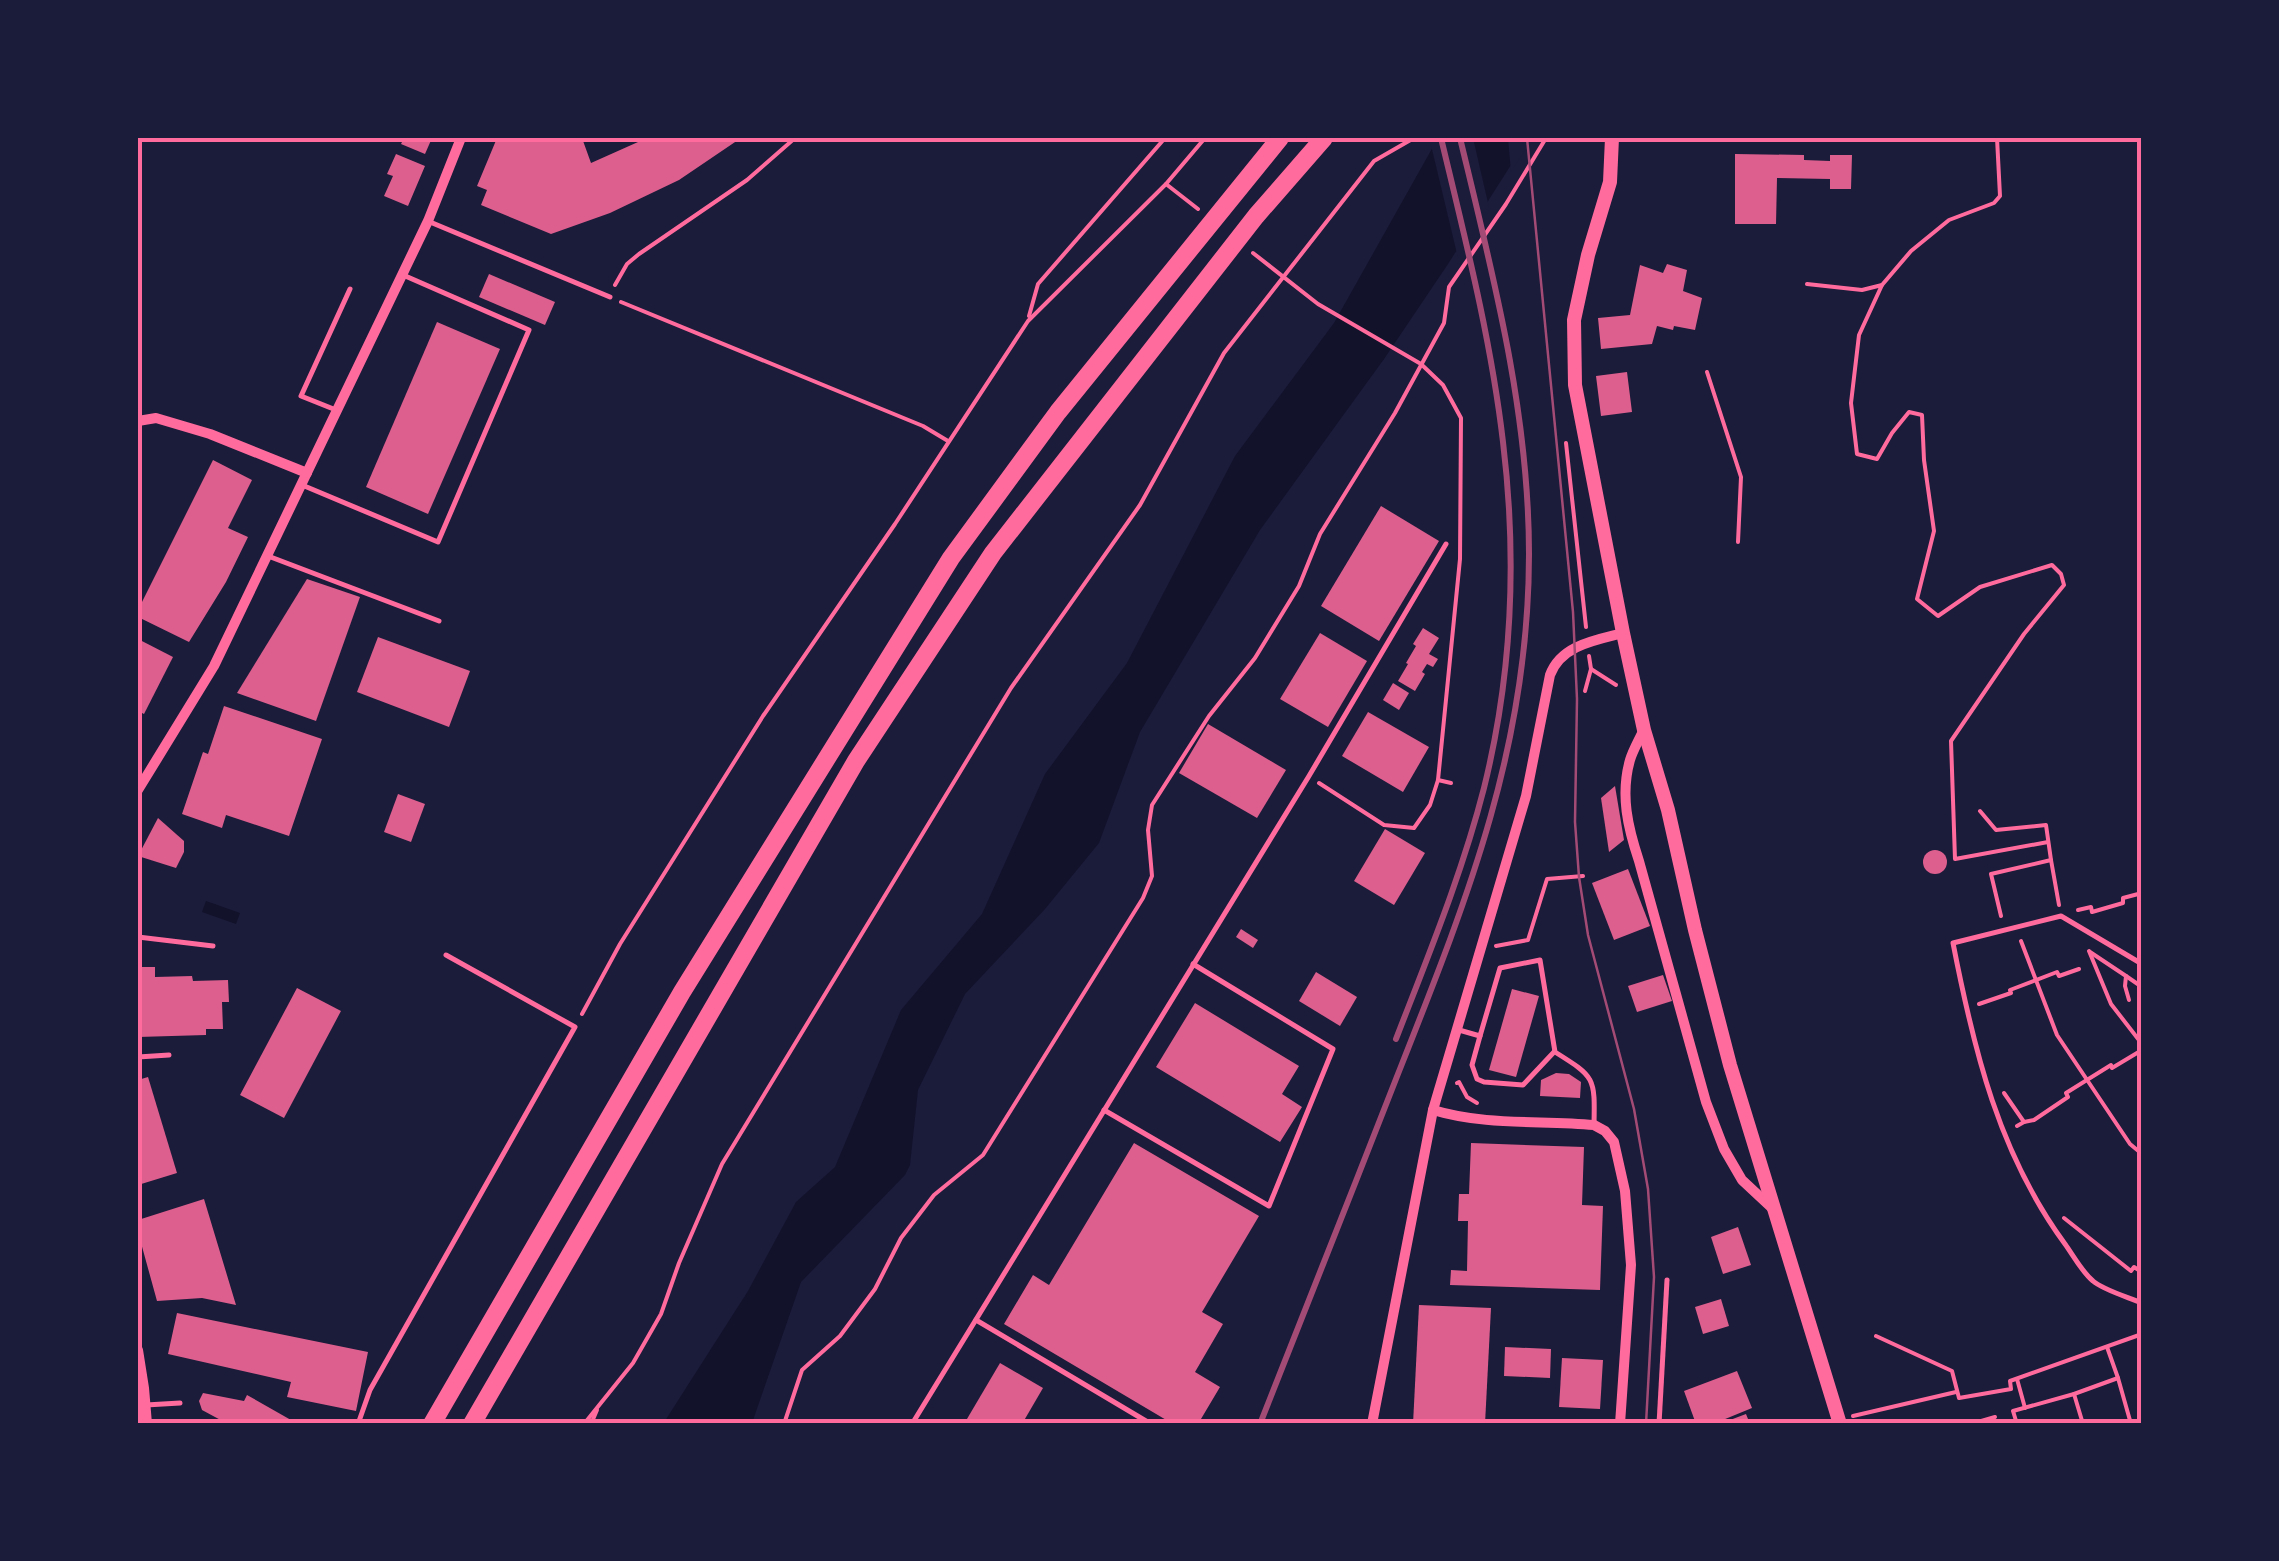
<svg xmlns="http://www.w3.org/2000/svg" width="2279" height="1561" viewBox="0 0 2279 1561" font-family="'Archivo Narrow',sans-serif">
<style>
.water{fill:#12122b}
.pier{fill:#1b1b3a}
.building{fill:#dd5f8e}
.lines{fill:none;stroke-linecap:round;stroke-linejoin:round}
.path{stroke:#ff6b9d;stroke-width:4}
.service{stroke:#ff6b9d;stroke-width:5}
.minor{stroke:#ff6b9d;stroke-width:10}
.secondary{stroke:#ff6b9d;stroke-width:14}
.motorway{stroke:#ff6b9d;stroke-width:18}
.tram{stroke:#a44b75;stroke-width:2.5}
.rail{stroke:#a44b75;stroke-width:6}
.neatline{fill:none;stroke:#ff6b9d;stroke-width:4}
</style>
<rect width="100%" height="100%" fill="#1b1b3a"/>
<g class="water">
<polygon points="1438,138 1528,138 1448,264 1384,359 1260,530 1140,732 1099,843 1045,909 965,994 918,1090 910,1165 905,1175 801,1282 752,1423 663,1424 748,1291 796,1202 835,1167 901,1010 982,914 1045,774 1127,663 1235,456 1334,323"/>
<polygon points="206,901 240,913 236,924 202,912"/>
</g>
<g class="pier">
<polygon points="1432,138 1473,138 1489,207 1458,258 1430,141"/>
<polygon points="1508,138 1533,138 1511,172"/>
</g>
<g class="building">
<polygon points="404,138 432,138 425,154 401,144"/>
<polygon points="497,138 582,138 591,163 647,138 741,138 679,180 610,213 551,234 481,205 487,190 477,186"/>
<polygon points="396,154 425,166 408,206 384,196 393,176 387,174"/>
<polygon points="1735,154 1804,155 1804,160 1830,161 1830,155 1852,155 1851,189 1830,189 1830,179 1777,178 1776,224 1735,224"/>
<polygon points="1667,264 1687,270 1683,291 1702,298 1695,330 1674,326 1673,330 1657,326 1652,344 1601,349 1598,318 1630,315 1640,265 1663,273"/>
<polygon points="489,274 555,302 545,325 479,297"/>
<polygon points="437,322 500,349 428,514 366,487"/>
<polygon points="1627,372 1632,412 1601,416 1596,376"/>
<polygon points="213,460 252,480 228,528 248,537 226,582 189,642 138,617 138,610"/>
<polygon points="1381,506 1439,541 1379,641 1321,606"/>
<polygon points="307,579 360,597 316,721 237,693"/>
<polygon points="1423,628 1439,638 1429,654 1438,659 1433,667 1427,664 1422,672 1425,674 1415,691 1398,681 1408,664 1406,663 1416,646 1413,644"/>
<polygon points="1320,633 1367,661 1328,727 1280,699"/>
<polygon points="378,637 470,671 449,727 357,692"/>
<polygon points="138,639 173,657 144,714 138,711"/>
<polygon points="1393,683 1409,693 1399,710 1383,700"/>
<polygon points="224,706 322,739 289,836 226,815 222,828 182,814 203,752 208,754"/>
<polygon points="1368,712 1429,747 1403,792 1342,756"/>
<polygon points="1208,724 1286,770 1257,818 1179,773"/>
<polygon points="1615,786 1624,840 1609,852 1601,798"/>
<polygon points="398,794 425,804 411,842 384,832"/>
<polygon points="158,818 184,841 184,852 176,868 138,856"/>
<polygon points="1385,829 1425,853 1394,905 1354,881"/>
<circle cx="1935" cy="862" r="12"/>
<polygon points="1628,869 1650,926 1614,940 1592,883"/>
<polygon points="1241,929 1258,940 1253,948 1236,937"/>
<polygon points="138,967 155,967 155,977 192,976 193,981 228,980 229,1002 222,1002 223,1029 206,1029 206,1035 138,1037"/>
<polygon points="1316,972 1357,997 1340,1026 1299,1001"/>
<polygon points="1663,975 1672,1001 1637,1012 1628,986"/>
<polygon points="297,988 341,1011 284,1118 240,1095"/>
<polygon points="1512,989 1539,996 1516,1077 1489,1070"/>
<polygon points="1195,1003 1299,1066 1282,1094 1302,1107 1280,1142 1156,1067"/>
<polygon points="1556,1073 1569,1074 1581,1082 1580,1098 1540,1096 1541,1080"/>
<polygon points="148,1077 177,1173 138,1185 138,1080"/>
<polygon points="1134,1143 1259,1216 1202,1312 1223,1324 1195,1372 1220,1387 1198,1424 1173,1424 1004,1324 1033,1275 1049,1285"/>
<polygon points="1471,1143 1584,1147 1582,1205 1603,1206 1600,1290 1450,1285 1451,1270 1467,1271 1468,1221 1458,1221 1459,1194 1469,1194"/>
<polygon points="204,1199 236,1305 202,1298 157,1301 138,1232 138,1220"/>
<polygon points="1738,1227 1751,1265 1723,1274 1711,1237"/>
<polygon points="1721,1299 1729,1326 1703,1334 1695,1307"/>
<polygon points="1419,1305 1491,1308 1485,1424 1413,1424"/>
<polygon points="177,1313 368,1352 356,1411 287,1397 291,1382 168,1354"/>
<polygon points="1505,1347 1551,1349 1550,1378 1504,1376"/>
<polygon points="1562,1358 1603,1360 1600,1409 1559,1407"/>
<polygon points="1000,1363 1043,1388 1022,1424 964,1424"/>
<polygon points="1737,1371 1752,1408 1713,1424 1696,1424 1684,1391"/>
<polygon points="203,1393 244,1401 247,1395 298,1424 228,1424 202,1410 199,1401"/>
<polygon points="1746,1414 1750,1424 1722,1424 1722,1423"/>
</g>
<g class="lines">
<g class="path">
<polyline points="1166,184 1205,138"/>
<polyline points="1253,253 1318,304 1421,364 1443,385 1461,418 1460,559 1438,780 1430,805 1414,828 1384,825 1319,783"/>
<polyline points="1807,284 1862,290 1882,285 1911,251 1949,220 1994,203 2000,196 1997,138"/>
<polyline points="615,285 627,264 639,254 747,180 795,138"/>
<polyline points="1882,285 1859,335 1851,403 1857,454 1877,459 1892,433 1909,412 1922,415 1924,460 1934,531 1917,599 1938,616 1980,587 2052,565 2061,574 2064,585 2024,634 1951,741 1955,859 2048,842"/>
<polyline points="621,302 923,426 948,441"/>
<polyline points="1029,316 1038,284 1165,138"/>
<polyline points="1707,372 1741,477 1738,542"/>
<polyline points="1566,443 1586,627"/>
<polyline points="1591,669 1616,685"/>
<polyline points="1585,691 1591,669 1589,656"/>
<polyline points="1438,780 1451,783"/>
<polyline points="1980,811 1996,830 2046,825 2051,860"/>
<polyline points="2078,910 2091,907 2092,912 2123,903 2123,898 2142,893"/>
<polyline points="2001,916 1991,874 2051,860 2059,905"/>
<polyline points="2021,941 2057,1035 2130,1144 2142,1154"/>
<polyline points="1496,946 1528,940 1547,879 1583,876"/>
<polyline points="2089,951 2111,1004 2142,1044"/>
<polyline points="2090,952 2126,976 2125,986 2129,1000"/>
<polyline points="2126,976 2142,987"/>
<polyline points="1979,1004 2011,993 2010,990 2057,972 2059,976 2079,969"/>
<polyline points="582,1014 620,944 763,716 895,524 1028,321 1166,184 1198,209"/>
<polyline points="1457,1083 1459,1082 1467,1097 1477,1103"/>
<polyline points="2004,1093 2024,1122"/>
<polyline points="2017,1126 2024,1122 2034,1120 2068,1097 2066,1093 2111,1065 2112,1068 2142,1050"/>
<polyline points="2064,1218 2131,1271 2134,1267 2140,1271 2142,1268"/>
<polyline points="1876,1336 1952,1371 1959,1398 2011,1389 2010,1381 2142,1334"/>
<polyline points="2107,1347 2118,1378"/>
<polyline points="2017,1379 2025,1408"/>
<polyline points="2074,1394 2083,1424"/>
<polyline points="1853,1416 1956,1392"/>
<polyline points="584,1424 633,1363 661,1314 679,1263 722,1164 1011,688 1140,505 1224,353 1374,161 1414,138"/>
<polyline points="591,1424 597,1410"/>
<polyline points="784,1424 802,1370 840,1336 875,1289 901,1238 934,1195 983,1155 1143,898 1152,876 1148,830 1152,805 1209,716 1255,658 1299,586 1320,534 1395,413 1444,323 1449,287 1506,204 1546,138"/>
<polyline points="1971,1424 1995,1417"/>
<polyline points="2017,1424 2013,1411 2074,1394 2118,1378 2131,1424"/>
</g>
<g class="service">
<polyline points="430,222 610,297"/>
<polyline points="336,410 301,396 350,289"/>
<polyline points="302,485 438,542 529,330 403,275"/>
<polyline points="268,556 439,621"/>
<polyline points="138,937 213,946"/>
<path d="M2142 964 2061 916 1953 943C1974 1051 1999 1154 2065 1244 2073 1255 2082 1272 2093 1281 2103 1290 2128 1297 2142 1303"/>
<path d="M1459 1030 1480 1036 1500 968 1540 960 1555 1052C1595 1077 1595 1077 1594 1125"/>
<polyline points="1480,1036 1472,1065 1477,1079 1484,1082 1523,1085 1554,1052"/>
<polyline points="138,1057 169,1055"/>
<polyline points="1104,1110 1269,1206 1333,1049 1193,964"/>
<polyline points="976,1320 1151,1424"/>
<polyline points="146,1405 180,1403"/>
<polyline points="358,1424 370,1390 575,1027 446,955"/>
<polyline points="912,1424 1309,776 1446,544"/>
<polyline points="1659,1424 1667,1280"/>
</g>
<g class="minor">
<polyline points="138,421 156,418 210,434 307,473"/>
<path d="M1643 731C1639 740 1633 750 1630 760 1620 795 1628 828 1639 861L1706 1102 1724 1149 1742 1180 1772 1208"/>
<polyline points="138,790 214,666 428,221 461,138"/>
<path d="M1433 1110C1486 1126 1540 1120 1594 1125L1605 1131 1614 1142 1625 1191 1631 1265 1620 1424"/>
<polyline points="138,1350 144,1388 147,1424"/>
<path d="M1372 1424 1433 1110 1526 796 1550 675C1561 645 1596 640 1623 633"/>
</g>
<polyline class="secondary" points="1612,138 1610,182 1588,255 1574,320 1575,385 1623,633 1644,730 1668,810 1695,930 1730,1065 1840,1424"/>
<g class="motorway">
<polyline points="432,1424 682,992 951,558 1058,412 1280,138"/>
<polyline points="472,1424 856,761 993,553 1256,216 1324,138"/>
</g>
<polyline class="tram" points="1527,138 1573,612 1577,699 1575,822 1579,877 1588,935 1634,1109 1648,1189 1654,1277 1646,1424"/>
<g class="rail">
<path d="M1396 1039C1428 956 1462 874 1484 788 1512 675 1517 557 1503 442 1491 339 1465 238 1441 138"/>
<path d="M1260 1424C1306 1308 1351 1194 1396 1079 1466 902 1529 748 1529 554 1529 412 1493 275 1460 138"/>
</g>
</g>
<rect width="2279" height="1561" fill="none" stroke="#1b1b3a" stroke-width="280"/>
<rect x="140" y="140" width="1999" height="1281" class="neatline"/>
</svg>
